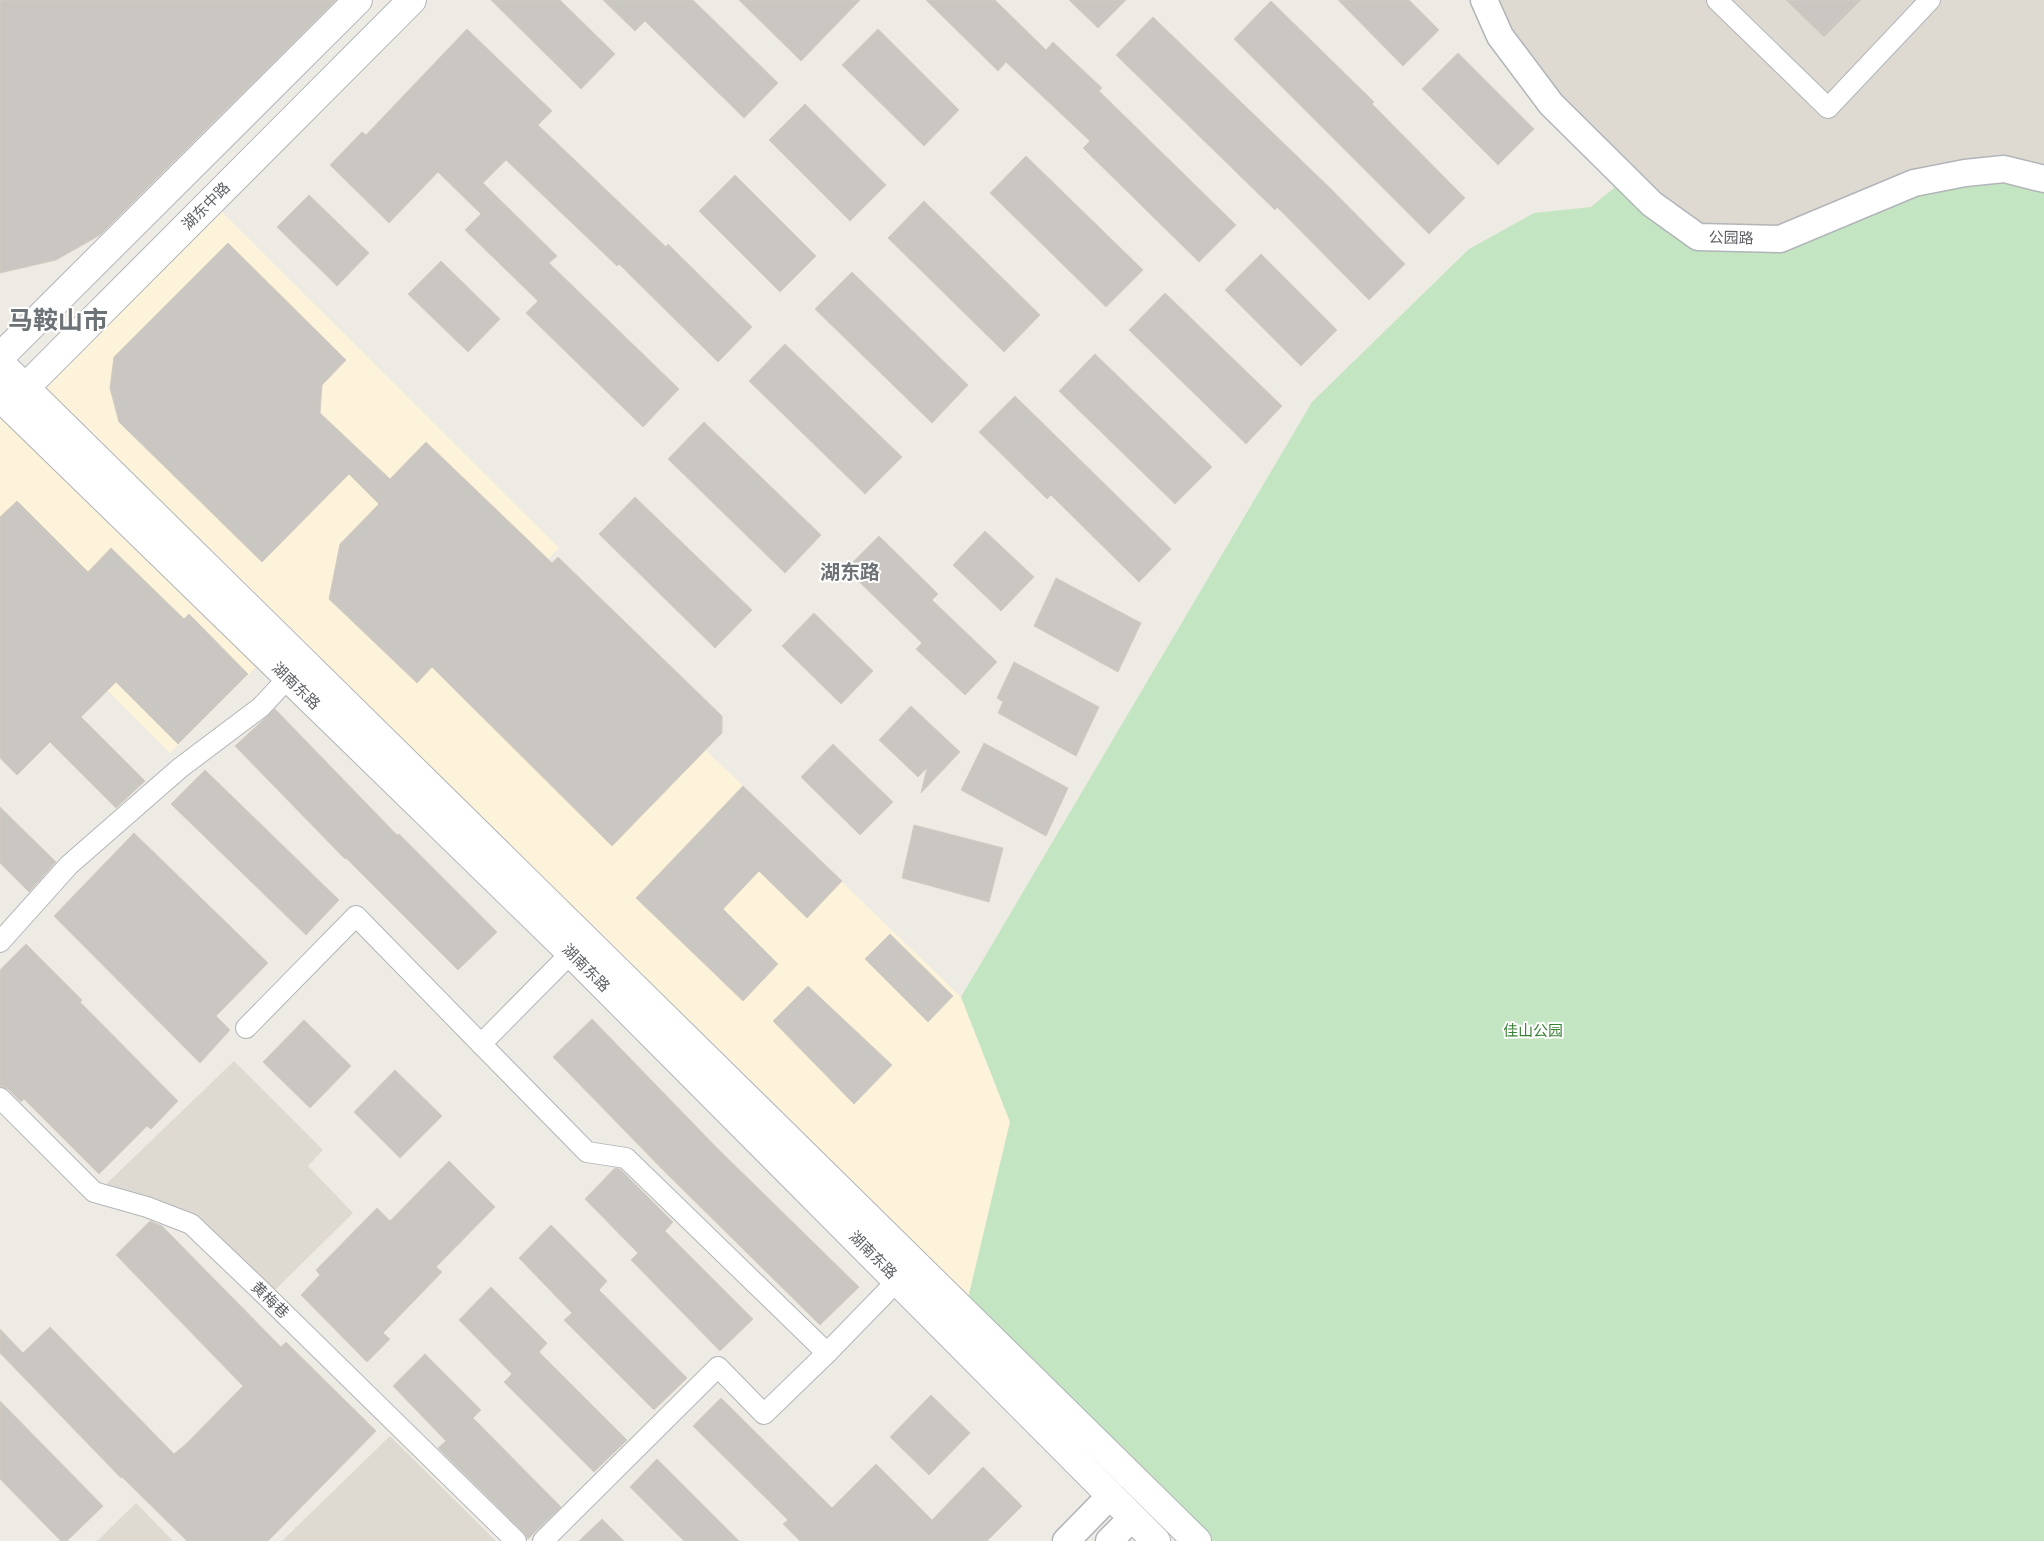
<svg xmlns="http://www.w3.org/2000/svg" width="2044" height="1541" viewBox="0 0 2044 1541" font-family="Figtree,'Noto Sans SC',sans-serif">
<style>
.commercial{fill:#fdf2da}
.education{fill:#dedad2}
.green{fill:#c4e5c1}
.building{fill:#cac6c1;stroke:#d3ccc2}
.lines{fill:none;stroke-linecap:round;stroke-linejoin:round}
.minor-casing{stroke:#b1b5b9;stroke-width:22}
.tertiary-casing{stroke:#b1b5b9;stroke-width:29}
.secondary-casing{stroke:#b0b4b9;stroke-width:30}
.minor{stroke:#fff;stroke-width:20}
.tertiary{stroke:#fff;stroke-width:26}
.secondary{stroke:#fff;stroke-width:28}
.labels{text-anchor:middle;stroke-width:4;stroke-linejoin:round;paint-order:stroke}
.street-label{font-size:15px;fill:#5c6064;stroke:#fff}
.park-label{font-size:15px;fill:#388137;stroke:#fff}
.district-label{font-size:20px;font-weight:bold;fill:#6d7276;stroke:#fff}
.town-label{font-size:25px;font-weight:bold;fill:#6d7276;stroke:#fff}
</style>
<rect width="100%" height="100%" fill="#eeebe4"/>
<g class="commercial">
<polygon points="211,201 559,548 507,600 681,726 961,997 1010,1122 965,1311 25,387"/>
<polygon points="0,413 266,657 170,753 0,583"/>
</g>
<g class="education">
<polygon points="1484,0 2044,0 2044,179 1780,239 1698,237 1551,104"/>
<polygon points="234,1061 323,1150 308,1166 353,1213 270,1295 193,1221 100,1190"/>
<polygon points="390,1436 496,1541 282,1541"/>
<polygon points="136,1503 173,1541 97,1541"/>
</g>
<polygon class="green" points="1626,178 1698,237 1780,240 1914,183 2044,179 2044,1541 1197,1541 965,1311 1010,1122 961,997 1312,402 1469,249 1534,213 1591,207"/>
<g class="building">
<polygon points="0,0 336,0 100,235 56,260 0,273"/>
<polygon points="491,0 560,0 615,54 581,89"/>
<polygon points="603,0 693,0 778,83 744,118 645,21 635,31"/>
<polygon points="739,0 860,0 801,61"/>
<polygon points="926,0 995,0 1046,50 1053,42 1102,88 1099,91 1236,225 1199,262 1083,148 1090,141 1006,62 998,71"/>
<polygon points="1069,0 1126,0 1098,28"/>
<polygon points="1338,0 1409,0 1439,30 1403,66"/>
<polygon points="1786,0 1861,0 1824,37"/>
<polygon points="1271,1 1374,102 1372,104 1465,198 1429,234 1234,39"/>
<polygon points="1153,17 1330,188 1405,264 1369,300 1277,207 1275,210 1116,55"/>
<polygon points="467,29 552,111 538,125 666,247 668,244 752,327 718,362 619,264 617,266 506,160 483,183 557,256 549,263 679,389 643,427 526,313 538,301 465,230 481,214 438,172 389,223 330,165 362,132 366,135"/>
<polygon points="878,29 959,110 924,146 842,65"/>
<polygon points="1458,53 1534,129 1498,165 1422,89"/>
<polygon points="805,104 886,185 850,221 769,140"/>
<polygon points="1026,156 1143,270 1106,307 990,193"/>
<polygon points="735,175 816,256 780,292 699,211"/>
<polygon points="309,195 369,253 337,286 277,227"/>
<polygon points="924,201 1040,315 1004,352 888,238"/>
<polygon points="228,243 346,360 322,385 320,413 390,479 426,442 552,563 558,557 722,716 722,733 612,846 432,667 417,683 329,599 340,544 379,504 349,474 262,562 119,422 110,388 114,357"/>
<polygon points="1261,254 1337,330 1301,366 1225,290"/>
<polygon points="441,261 500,319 468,352 408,294"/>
<polygon points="852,272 968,385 932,423 815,309"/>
<polygon points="1165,293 1282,406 1246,444 1129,330"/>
<polygon points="785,344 902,457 865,494 749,381"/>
<polygon points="1095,354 1212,467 1175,504 1059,391"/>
<polygon points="1015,396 1171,549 1139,582 1051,495 1047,499 979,432"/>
<polygon points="704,422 821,535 785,573 668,459"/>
<polygon points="635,497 752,610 715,648 599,534"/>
<polygon points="17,501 88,572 111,548 184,619 189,614 248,674 178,744 116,682 81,717 145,781 116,808 50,742 17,775 0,758 0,517"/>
<polygon points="985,531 1034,577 1001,611 953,565"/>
<polygon points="879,536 938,594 932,600 997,662 965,695 916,649 922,643 846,569"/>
<polygon points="1056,578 1141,623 1118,672 1034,626"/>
<polygon points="814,613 873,671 841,704 782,646"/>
<polygon points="1014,662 1099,707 1076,756 998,713 1003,702 997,698"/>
<polygon points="911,706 960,752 921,793 927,768 918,777 879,740"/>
<polygon points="275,709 397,835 399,834 497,932 458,970 346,858 345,859 235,746"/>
<polygon points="984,743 1068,788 1046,836 961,790"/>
<polygon points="833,744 893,802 860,835 801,777"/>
<polygon points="205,770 339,900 306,935 171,804"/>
<polygon points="743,786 842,881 807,918 759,871 723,909 778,964 743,1001 636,898"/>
<polygon points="0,807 56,862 29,892 0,863"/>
<polygon points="914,825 1003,848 989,902 902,878"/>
<polygon points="134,833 268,963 216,1016 230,1030 200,1063 54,916"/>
<polygon points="890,934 953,996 928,1022 865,959"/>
<polygon points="26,944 82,1000 80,1002 178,1101 151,1129 147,1126 99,1174 24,1099 21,1102 8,1089 0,1086 0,970"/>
<polygon points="808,986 892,1065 854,1104 773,1021"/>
<polygon points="592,1019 717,1148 859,1287 820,1325 663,1170 553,1057"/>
<polygon points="304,1020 351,1066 310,1108 263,1062"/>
<polygon points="395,1070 442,1116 400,1158 354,1112"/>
<polygon points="449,1161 495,1207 436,1267 442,1272 383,1333 390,1339 367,1362 301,1295 320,1275 316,1270 377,1208 390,1221"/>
<polygon points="615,1168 620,1169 673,1222 665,1231 753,1319 720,1351 631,1260 638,1253 585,1199"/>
<polygon points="150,1221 162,1226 281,1347 286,1342 376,1431 268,1541 187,1541 122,1477 121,1478 0,1353 0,1329 23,1353 50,1327 174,1454 186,1444 243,1386 116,1255"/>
<polygon points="551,1225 607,1281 599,1290 687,1378 654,1410 564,1320 572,1313 519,1258"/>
<polygon points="491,1287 547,1343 539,1352 627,1440 594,1472 504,1382 512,1374 459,1320"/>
<polygon points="425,1354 481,1410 473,1418 561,1507 528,1539 524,1533 438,1448 446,1441 393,1386"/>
<polygon points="931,1395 970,1433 929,1475 890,1437"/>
<polygon points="721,1398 832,1508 876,1464 932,1520 983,1467 1022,1506 987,1541 800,1541 783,1524 788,1520 693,1426"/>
<polygon points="0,1401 103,1506 67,1541 61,1541 0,1479"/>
<polygon points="657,1459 739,1541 684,1541 630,1487"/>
<polygon points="602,1519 624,1541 579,1541"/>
</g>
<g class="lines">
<g class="minor-casing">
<g id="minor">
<polyline points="1717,0 1828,108 1930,0"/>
<polyline points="0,942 69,865 180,768 261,707 288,678"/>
<polyline points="571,953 481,1044 587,1152 626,1158 827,1353"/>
<polyline points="246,1028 356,916 481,1044"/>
<polyline points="0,1098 94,1192 147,1207 191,1224 257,1287 516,1541"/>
<polyline points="543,1541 718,1367 764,1414 827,1353 898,1280"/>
</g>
</g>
<g class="tertiary-casing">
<g id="tertiary">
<polyline points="1484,0 1500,36 1551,104 1652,204 1698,237 1780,239 1914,183 1965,173 2004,169 2044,179"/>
<polyline points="1066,1541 1111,1495"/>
<polyline points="1109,1541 1132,1518"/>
</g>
</g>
<g class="secondary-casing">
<g id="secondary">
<polyline points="0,357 358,0"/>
<polyline points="0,363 1197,1541"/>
<polyline points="0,397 571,953 1156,1541"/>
<polyline points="12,401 412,0"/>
</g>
</g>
<use href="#minor" class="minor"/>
<use href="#tertiary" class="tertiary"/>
<use href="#secondary" class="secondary"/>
</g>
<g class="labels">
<g class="street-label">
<text transform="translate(206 206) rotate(-45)" y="5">湖东中路</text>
<text transform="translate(1731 238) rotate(1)" y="5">公园路</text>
<text transform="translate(296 686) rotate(44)" y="5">湖南东路</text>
<text transform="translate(586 968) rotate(45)" y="5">湖南东路</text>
<text transform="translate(873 1255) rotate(45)" y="5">湖南东路</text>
<text transform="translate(270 1300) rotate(44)" y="5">黄梅巷</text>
</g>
<g class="park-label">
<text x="1533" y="1036">佳山公园</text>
</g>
<g class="district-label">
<text x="850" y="579">湖东路</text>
</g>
<g class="town-label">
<text x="58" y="329">马鞍山市</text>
</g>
</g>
</svg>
